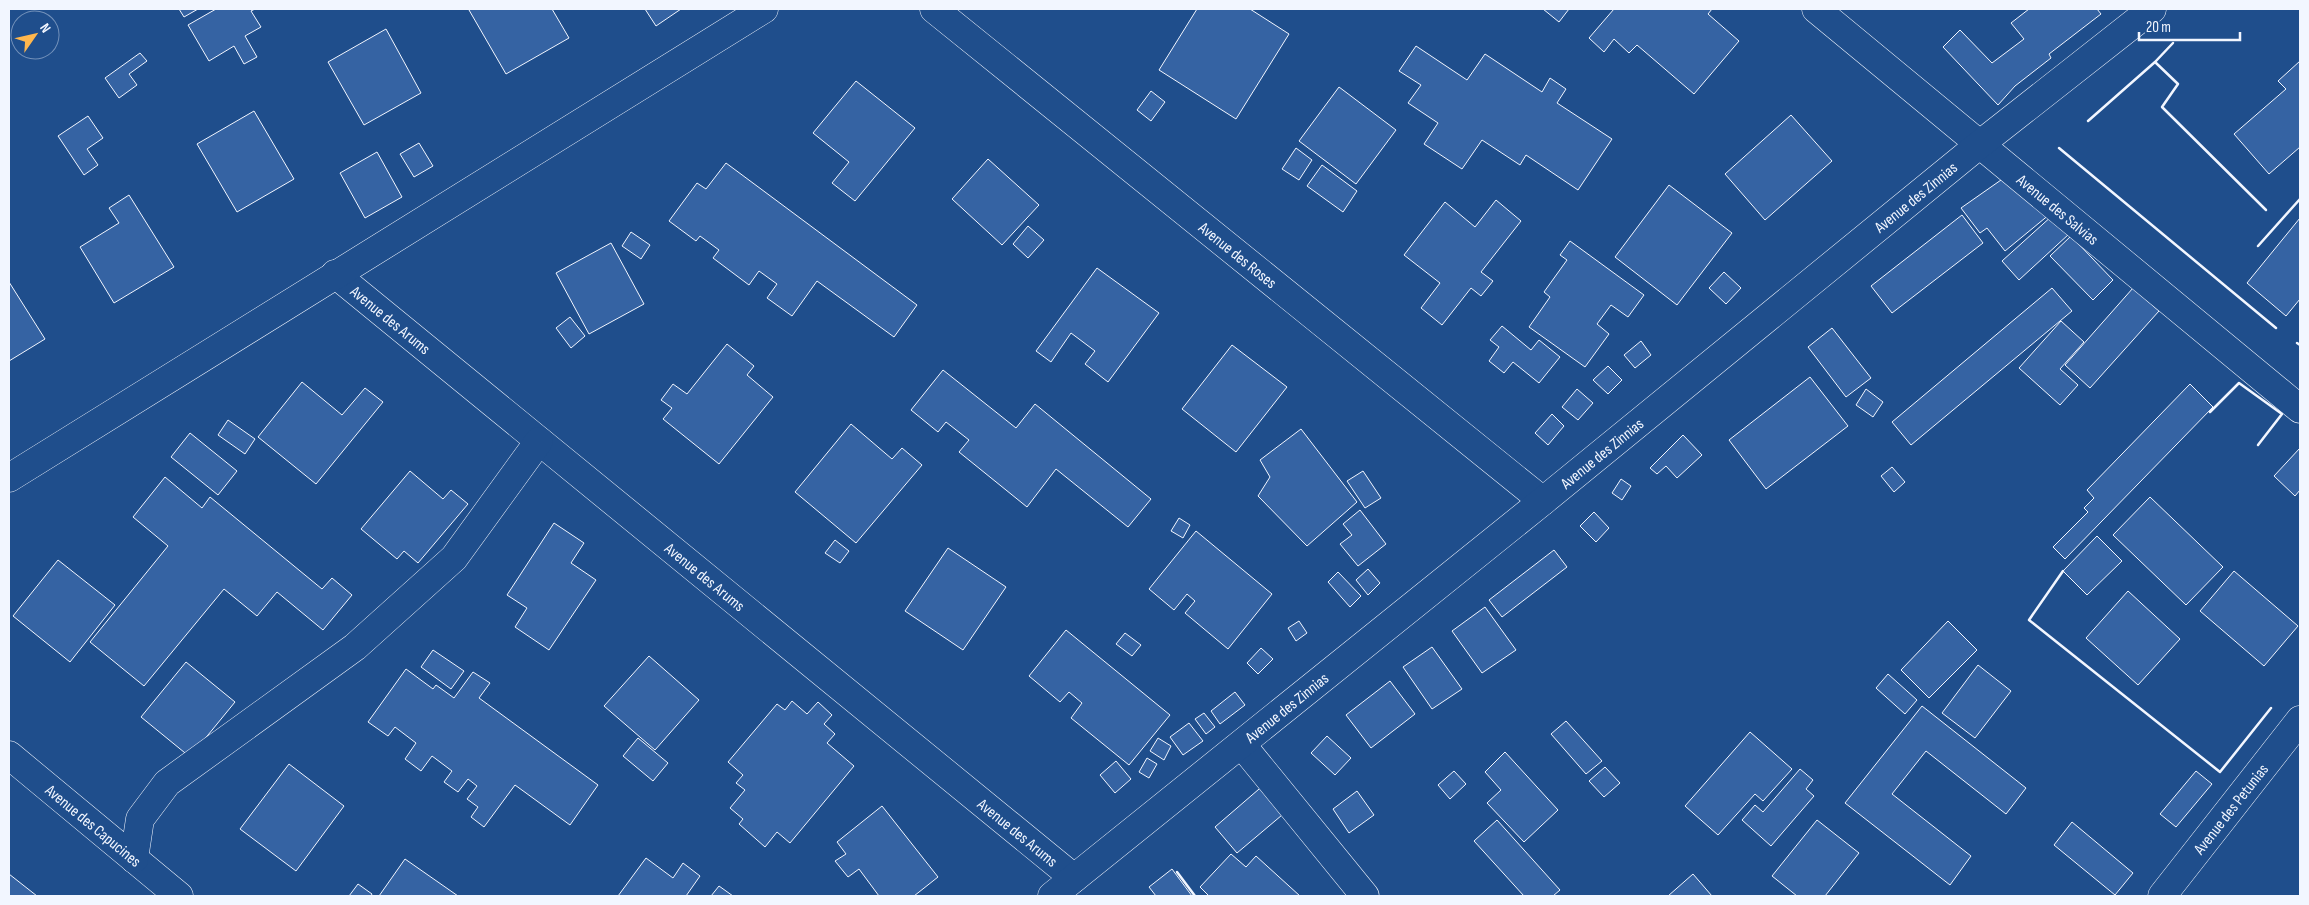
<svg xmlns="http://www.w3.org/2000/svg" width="2309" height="905" viewBox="0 0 2309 905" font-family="'Sofia Sans Condensed',sans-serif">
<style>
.building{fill:#3563a3;stroke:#f2f6ff}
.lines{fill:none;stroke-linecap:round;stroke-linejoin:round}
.street-casing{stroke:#f2f6ff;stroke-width:29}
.street{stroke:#1f4e8c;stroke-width:28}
.wall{stroke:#f2f6ff;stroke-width:2.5}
.labels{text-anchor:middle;stroke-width:4;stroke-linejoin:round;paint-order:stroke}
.street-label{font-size:16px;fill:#f2f6ff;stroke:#1f4e8c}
</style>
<rect width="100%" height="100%" fill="#1f4e8c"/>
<g class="building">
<polygon points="179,9 198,9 184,17"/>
<polygon points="216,9 255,9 251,11 261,27 245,36 257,57 244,64 234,46 209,61 188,25"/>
<polygon points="471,9 552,9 569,38 506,74 469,10"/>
<polygon points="645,9 681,9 656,26"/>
<polygon points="1197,9 1250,9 1289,34 1236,119 1159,70"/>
<polygon points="1543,9 1569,9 1559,22"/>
<polygon points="1614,9 1712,9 1708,14 1739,41 1694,94 1637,45 1629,53 1614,39 1604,52 1589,38"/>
<polygon points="2029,9 2097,9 2101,14 2049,54 2051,58 2015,86 1998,105 1943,47 1960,30 1992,63 2024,39 2011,23"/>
<polygon points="386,29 421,93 364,125 328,62"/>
<polygon points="1416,46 1467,80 1485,54 1542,92 1550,78 1566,89 1557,103 1612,139 1578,190 1526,155 1520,165 1482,140 1462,169 1424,144 1438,123 1408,103 1421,85 1399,71"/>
<polygon points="140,53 147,61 129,74 137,85 119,98 105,78"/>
<polygon points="2300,61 2300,147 2269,174 2234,134 2286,89 2278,81"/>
<polygon points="856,81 915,128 855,201 832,183 849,162 813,133"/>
<polygon points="1339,87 1396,130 1356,184 1299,141"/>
<polygon points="1151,91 1165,102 1151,121 1137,110"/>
<polygon points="254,111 294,179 237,212 197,144"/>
<polygon points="1791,115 1832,161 1765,220 1725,174"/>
<polygon points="88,116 103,138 87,149 98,165 84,175 58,136"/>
<polygon points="419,143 433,166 414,177 400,154"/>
<polygon points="1296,148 1312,160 1299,180 1282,169"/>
<polygon points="377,152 402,197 365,218 340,173"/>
<polygon points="988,159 1039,205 1002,245 952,199"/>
<polygon points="726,163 917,305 894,337 817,281 792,316 767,298 777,284 759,271 749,285 713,258 719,250 700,236 696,241 669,221 697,183 706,189"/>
<polygon points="1322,165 1357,191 1343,212 1307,186"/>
<polygon points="2011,173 2050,214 2005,251 1987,228 1980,233 1961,208"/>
<polygon points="1669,185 1732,233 1677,305 1615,257"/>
<polygon points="129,195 174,267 114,303 80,247 119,223 109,208"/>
<polygon points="1496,200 1521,221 1481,272 1493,281 1481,296 1471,288 1442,325 1421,308 1440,283 1404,255 1445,202 1475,227"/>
<polygon points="1962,215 1983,243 1892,313 1871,286"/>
<polygon points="2053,215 2069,234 2019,280 2002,261"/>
<polygon points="2300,218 2300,299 2286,316 2247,283"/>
<polygon points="1028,226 1044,240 1028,258 1013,244"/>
<polygon points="631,232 650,245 641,259 622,246"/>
<polygon points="2071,236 2113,280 2093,300 2050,256"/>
<polygon points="1570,241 1644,295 1628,317 1611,305 1597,324 1609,334 1585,367 1529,327 1550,297 1544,292 1567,260 1560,255"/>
<polygon points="611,243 644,304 589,334 556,273"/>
<polygon points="1097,268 1159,313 1108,382 1085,364 1095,351 1071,333 1051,362 1036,351"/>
<polygon points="1724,272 1741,288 1726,304 1709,288"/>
<polygon points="9,282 45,339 9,361"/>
<polygon points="2052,288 2072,311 1911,445 1892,422"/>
<polygon points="2133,288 2159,311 2090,388 2065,365"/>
<polygon points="570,317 585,336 571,348 556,328"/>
<polygon points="2061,321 2084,342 2060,369 2078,385 2060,405 2019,368"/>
<polygon points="1502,326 1531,350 1539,340 1560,357 1539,383 1513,362 1504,373 1489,361 1499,347 1490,340"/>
<polygon points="1832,328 1871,378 1846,397 1808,347"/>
<polygon points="1641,341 1651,355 1635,368 1624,355"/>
<polygon points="727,344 754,366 747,375 773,397 719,464 663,419 672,408 661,400 673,384 687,394"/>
<polygon points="1232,345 1287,387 1236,452 1182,409"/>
<polygon points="1608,366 1622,380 1608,394 1593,380"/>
<polygon points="943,370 1016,428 1035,404 1151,499 1128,527 1056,469 1027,507 959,452 969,440 946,422 938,432 911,410"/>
<polygon points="1810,377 1848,426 1766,489 1729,440"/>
<polygon points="302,382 342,415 365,388 383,402 316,484 258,437"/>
<polygon points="2190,384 2213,407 2065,559 2053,547 2088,512 2084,508 2094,498 2087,490"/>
<polygon points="1577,389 1593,403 1578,420 1562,407"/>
<polygon points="1866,389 1883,402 1873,417 1856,405"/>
<polygon points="1552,414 1564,426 1548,445 1535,433"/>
<polygon points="228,420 255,439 245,454 218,435"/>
<polygon points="851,424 892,459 902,448 922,465 856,543 795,492"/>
<polygon points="1301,429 1357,502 1307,546 1258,496 1270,477 1260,460"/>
<polygon points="190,433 237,471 218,495 171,457"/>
<polygon points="1683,435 1702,455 1677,478 1666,466 1657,474 1650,468"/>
<polygon points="2300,448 2300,490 2295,496 2274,476"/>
<polygon points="1892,467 1905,482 1894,492 1881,476"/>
<polygon points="410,471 443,499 451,490 468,504 418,563 404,551 397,559 361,529"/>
<polygon points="1363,471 1381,498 1365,508 1347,481"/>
<polygon points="165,477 202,508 210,497 322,589 332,578 352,595 323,630 277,592 257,616 224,589 144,686 90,642 168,546 133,517"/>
<polygon points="1621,479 1631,486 1622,500 1612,493"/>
<polygon points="2150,497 2223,567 2186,605 2113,535"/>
<polygon points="1360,510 1386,544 1358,566 1340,544 1352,535 1343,524"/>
<polygon points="1594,512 1609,528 1596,542 1580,526"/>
<polygon points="1179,518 1190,525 1183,538 1171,531"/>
<polygon points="554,523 584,543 571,563 596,580 549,650 515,627 527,608 507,595"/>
<polygon points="1196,531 1272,594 1228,649 1185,613 1195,601 1187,594 1174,610 1149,589"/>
<polygon points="2097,536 2122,561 2087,595 2063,571"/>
<polygon points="835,540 849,551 840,563 825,553"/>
<polygon points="948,548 1006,587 963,650 905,611"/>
<polygon points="1554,550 1567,567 1502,617 1489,600"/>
<polygon points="58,560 115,605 70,662 13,616"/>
<polygon points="1368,569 1380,583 1368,595 1356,580"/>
<polygon points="2234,571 2298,626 2264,666 2200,611"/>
<polygon points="1338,572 1361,596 1350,607 1328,582"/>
<polygon points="2128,591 2180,639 2138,685 2086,638"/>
<polygon points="1485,607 1516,650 1482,673 1452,631"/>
<polygon points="1299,621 1307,633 1296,641 1288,628"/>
<polygon points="1948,621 1977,650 1929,698 1901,670"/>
<polygon points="1066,630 1170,715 1129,765 1071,718 1082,703 1069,692 1060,702 1029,676"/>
<polygon points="1125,633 1141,645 1132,656 1116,644"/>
<polygon points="1432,647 1462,689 1432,709 1403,667"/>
<polygon points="1261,648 1273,659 1258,674 1247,663"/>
<polygon points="433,650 464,671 451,689 421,667"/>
<polygon points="649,656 699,700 655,750 604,706"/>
<polygon points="186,662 235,702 190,757 141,717"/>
<polygon points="1978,665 2011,691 1975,738 1942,713"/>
<polygon points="406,669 433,689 436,685 454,698 473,672 490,683 479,698 598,785 570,825 515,785 484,827 471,817 478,807 467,799 477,786 468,779 458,792 444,782 452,771 432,756 421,771 405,759 416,743 395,727 388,736 368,722"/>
<polygon points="1888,674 1917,700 1905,714 1876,688"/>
<polygon points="1390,681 1415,714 1371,748 1346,715"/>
<polygon points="1235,692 1245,705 1220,724 1211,711"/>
<polygon points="792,701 807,714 818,702 832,715 824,724 835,734 827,743 854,766 790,843 777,832 765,847 739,824 743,819 730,808 745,790 736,783 743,775 728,762 777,704 785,710"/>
<polygon points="1922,706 2026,788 2006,814 1926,751 1892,794 1971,856 1950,885 1845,803"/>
<polygon points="1204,713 1215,727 1206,734 1195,719"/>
<polygon points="1566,721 1602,761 1586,774 1551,734"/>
<polygon points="1189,723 1203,741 1183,755 1170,737"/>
<polygon points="1750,732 1792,769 1763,801 1755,794 1718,835 1685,806"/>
<polygon points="1327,736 1351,758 1335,775 1311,753"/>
<polygon points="638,738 668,763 653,781 623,756"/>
<polygon points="1158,738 1171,746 1164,760 1150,751"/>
<polygon points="1505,752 1558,810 1524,842 1487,803 1501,790 1485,772"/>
<polygon points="1147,758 1157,764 1149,778 1139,772"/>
<polygon points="1116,761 1131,779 1115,793 1100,775"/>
<polygon points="289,764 344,806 296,871 240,829"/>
<polygon points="1605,767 1620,783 1604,797 1589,781"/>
<polygon points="1800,769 1813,780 1806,789 1814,796 1771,846 1742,820 1755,805 1763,812"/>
<polygon points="1454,771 1466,784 1450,799 1438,785"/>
<polygon points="2196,771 2212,784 2176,827 2160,814"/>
<polygon points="1266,783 1288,810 1237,853 1215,827"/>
<polygon points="1357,791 1374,815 1349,833 1333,809"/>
<polygon points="882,806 938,877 914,896 879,896 859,869 848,877 835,861 846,854 837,842"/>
<polygon points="1497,820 1560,890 1553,896 1524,896 1474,841"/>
<polygon points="1817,820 1859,853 1825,896 1797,896 1772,876"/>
<polygon points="2072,822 2133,873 2115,895 2054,845"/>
<polygon points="1231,854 1246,867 1256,856 1300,896 1209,896 1200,887"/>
<polygon points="646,858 673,878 683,863 700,876 686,896 618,896"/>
<polygon points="405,859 458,896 379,896"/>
<polygon points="1172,869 1192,896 1156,896 1149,887"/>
<polygon points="9,874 37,896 9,896"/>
<polygon points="1693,874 1712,896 1668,896"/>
<polygon points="358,884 372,894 371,896 349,896"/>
<polygon points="719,886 733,896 711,896"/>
</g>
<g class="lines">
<g class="street-casing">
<g id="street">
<path id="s1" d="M934 9 1543 501"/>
<path id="s2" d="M1816 9 2300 409"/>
<path id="s3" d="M335 274 1074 878"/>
<polyline points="9,478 764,9"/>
<polyline points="1242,745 1365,896"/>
<path id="s4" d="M9 755 179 896"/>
<polyline points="134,859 140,819 167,783 355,647 454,558 539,441"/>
<path id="s5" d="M1052 896 1543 501 1979 145 2152 9"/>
<path id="s6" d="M2162 896 2300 720"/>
</g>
</g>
<use href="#street" class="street"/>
<g class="wall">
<polyline points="2155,62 2178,84 2162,107 2266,210"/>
<polyline points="2088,121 2155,62 2173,43"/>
<polyline points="2059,148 2276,328"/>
<polyline points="2258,246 2300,199"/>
<polyline points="2297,343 2300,345"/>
<polyline points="2210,412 2239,383 2282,414 2258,445"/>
<polyline points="2063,571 2029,620 2220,772 2271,708"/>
<polyline points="1177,872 1195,896"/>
</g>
</g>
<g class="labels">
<g class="street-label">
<text dy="6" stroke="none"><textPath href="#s5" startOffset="1111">Avenue des Zinnias</textPath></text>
<text dy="6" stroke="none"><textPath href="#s2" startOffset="314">Avenue des Salvias</textPath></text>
<text dy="6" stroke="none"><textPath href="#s1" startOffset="391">Avenue des Roses</textPath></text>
<text dy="6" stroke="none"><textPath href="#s3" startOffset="72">Avenue des Arums</textPath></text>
<text dy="6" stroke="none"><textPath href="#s5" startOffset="706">Avenue des Zinnias</textPath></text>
<text dy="6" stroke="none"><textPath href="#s3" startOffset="478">Avenue des Arums</textPath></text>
<text dy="6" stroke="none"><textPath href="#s5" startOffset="301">Avenue des Zinnias</textPath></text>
<text dy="6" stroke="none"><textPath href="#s6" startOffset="111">Avenue des Petunias</textPath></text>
<text dy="6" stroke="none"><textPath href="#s4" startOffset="110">Avenue des Capucines</textPath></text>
<text dy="6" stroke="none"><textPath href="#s3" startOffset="882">Avenue des Arums</textPath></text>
</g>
</g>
<rect width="2309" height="905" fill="none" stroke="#f2f6ff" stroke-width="20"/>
<g transform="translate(35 35) rotate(56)"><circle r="24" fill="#1f4e8c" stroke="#7391ba"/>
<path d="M0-4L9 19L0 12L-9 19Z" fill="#ffb74d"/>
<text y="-8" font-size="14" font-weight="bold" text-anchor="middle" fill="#f2f6ff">N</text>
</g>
<path d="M2139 32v8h101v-8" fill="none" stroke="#f2f6ff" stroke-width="2.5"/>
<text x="2146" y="32" font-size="15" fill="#f2f6ff" stroke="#1f4e8c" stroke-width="4" paint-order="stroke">20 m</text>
</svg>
